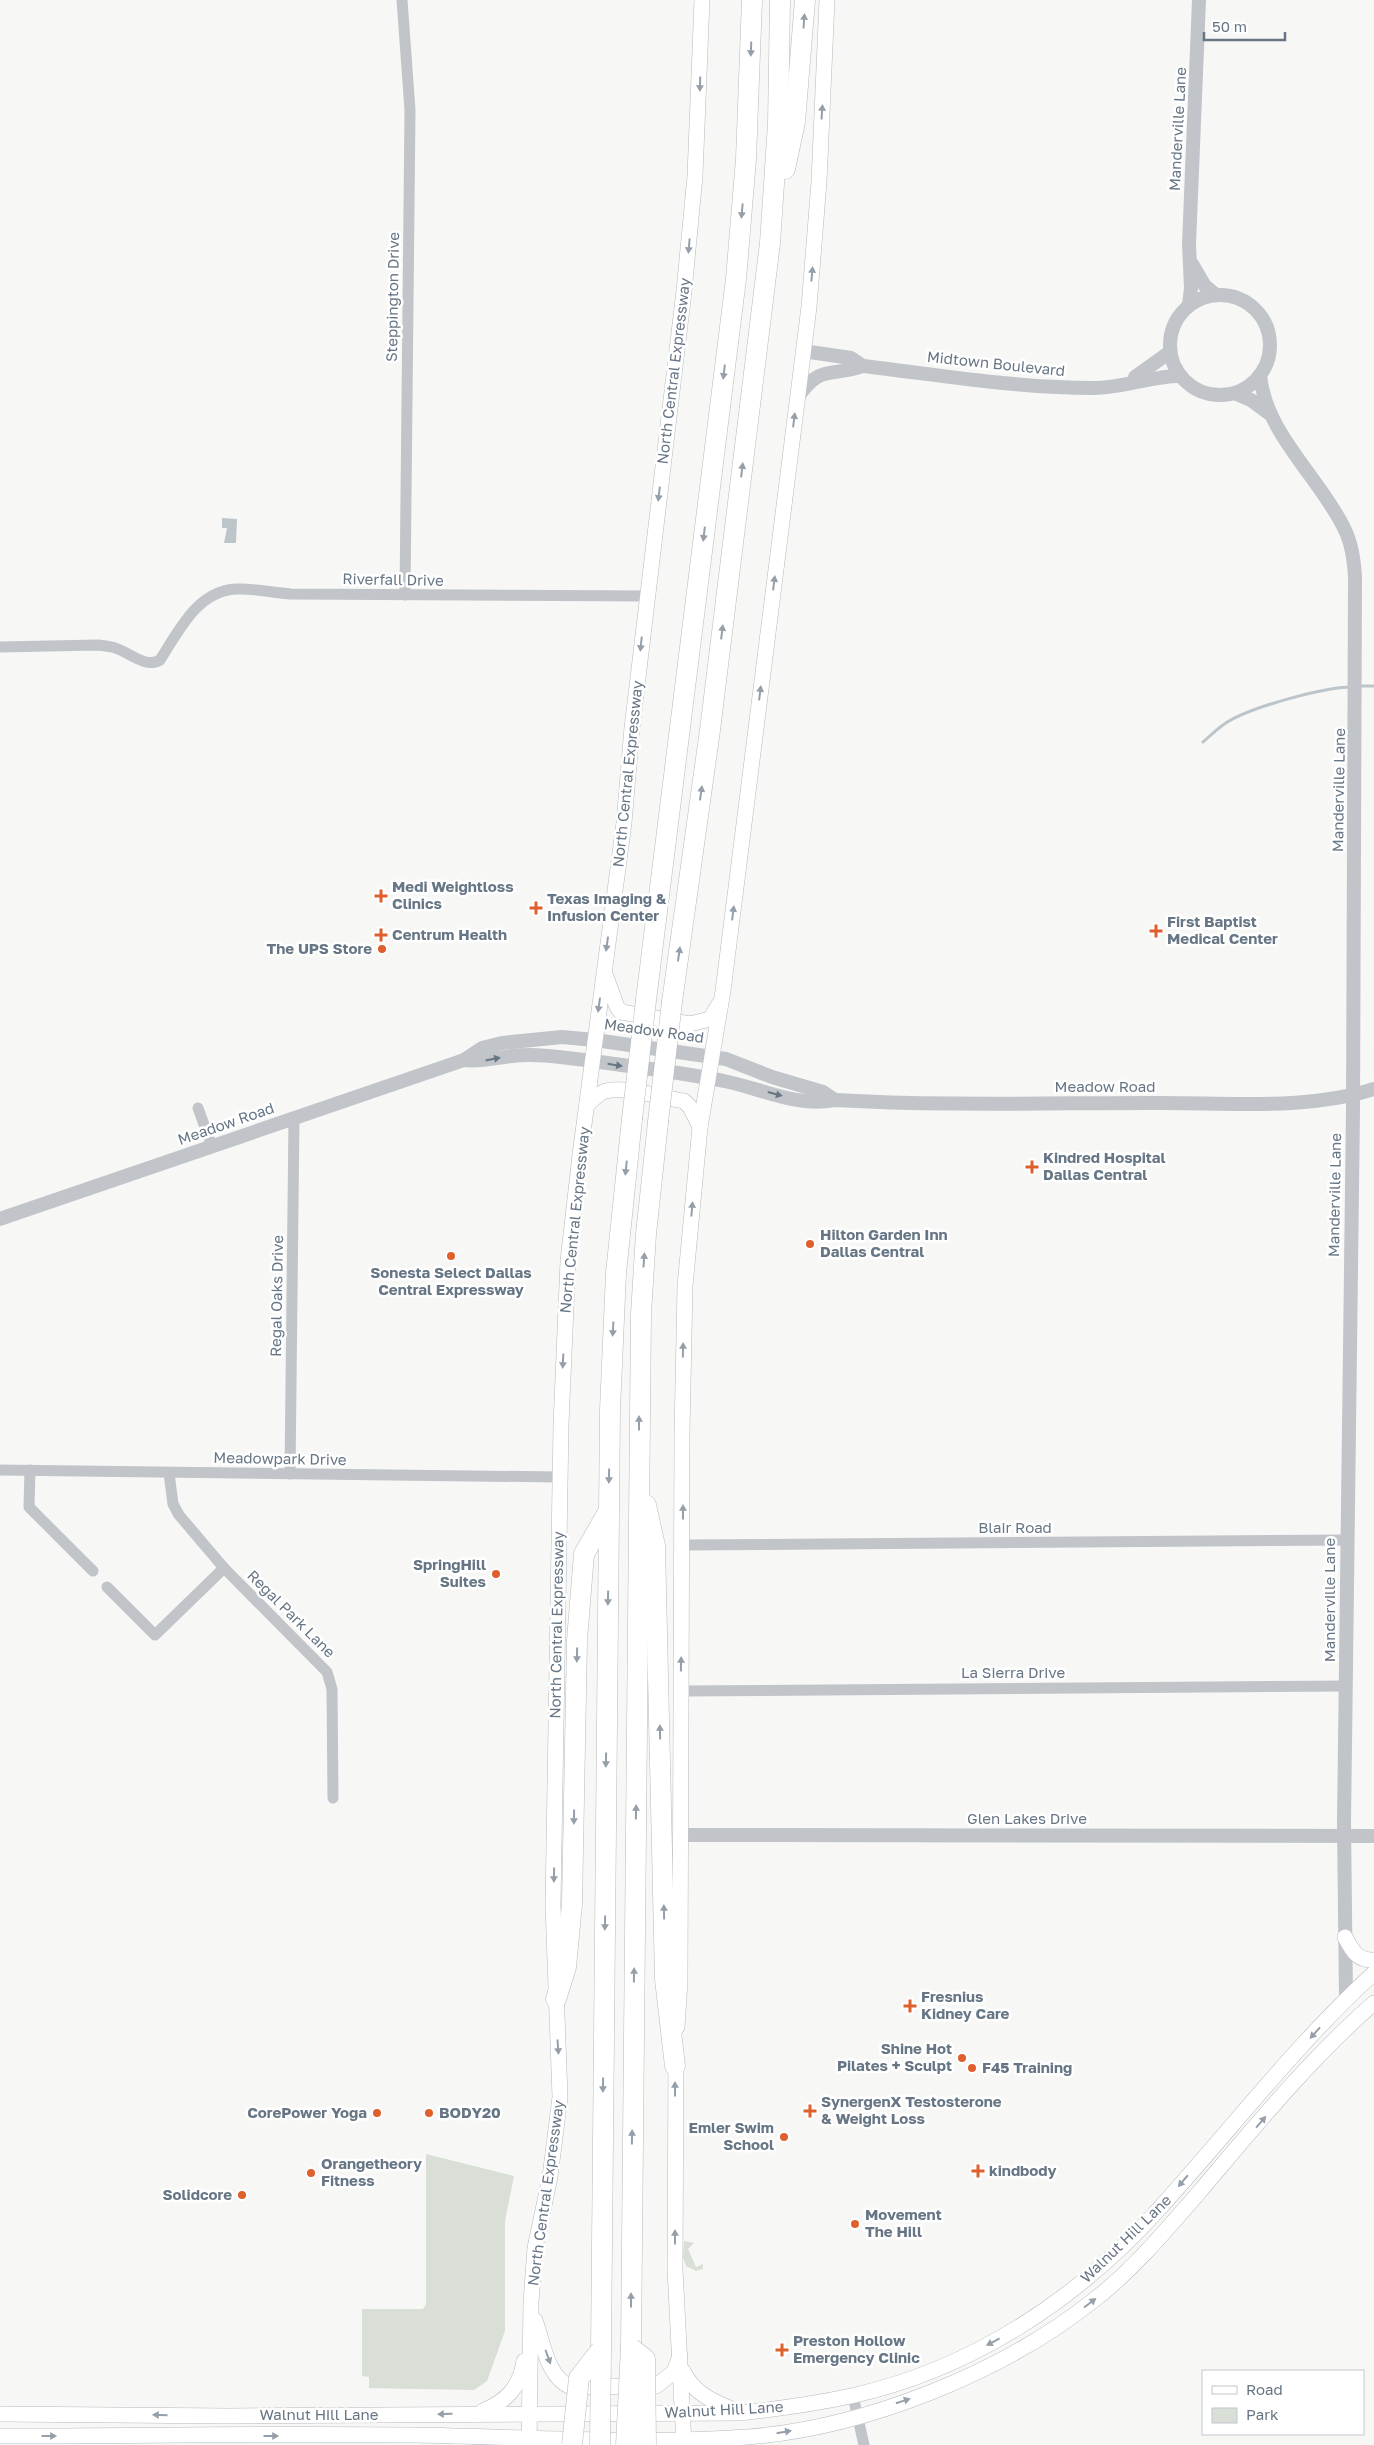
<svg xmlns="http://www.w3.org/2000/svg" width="1374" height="2445" viewBox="0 0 1374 2445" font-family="'Golos Text',sans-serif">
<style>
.green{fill:#d9ded6}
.water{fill:#bbc5ca}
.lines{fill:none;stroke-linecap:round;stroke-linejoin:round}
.stream{stroke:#bbc5ca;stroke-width:3}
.secondary-casing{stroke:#b5babf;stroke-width:16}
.motorway-casing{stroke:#b6b9bc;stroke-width:21}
.minor{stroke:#c1c4c8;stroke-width:11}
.tertiary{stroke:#c1c4c8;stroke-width:14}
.secondary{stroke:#fff;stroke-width:15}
.motorway{stroke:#fff;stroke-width:20}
.motorway-bridge-casing{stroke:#b6b9bc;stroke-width:21;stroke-linecap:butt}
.motorway-bridge{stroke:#fff;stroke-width:20}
.oneway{fill:#959faa}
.oneway2{fill:#677685}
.poi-dot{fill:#df5f2d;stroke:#fff;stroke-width:2}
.labels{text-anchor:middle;stroke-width:5;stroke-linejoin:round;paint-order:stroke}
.street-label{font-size:15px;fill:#677685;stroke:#fff}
.poi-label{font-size:15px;font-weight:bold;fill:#677685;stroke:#fff;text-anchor:start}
</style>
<rect width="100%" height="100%" fill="#f7f8f5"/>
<g class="green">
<polygon points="426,2154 514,2176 505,2221 505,2331 487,2381 474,2390 362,2388 369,2388 369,2377 362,2376 362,2309 423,2309 426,2304"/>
<polygon points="684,2241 694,2243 688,2249 696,2267 703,2264 703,2269 696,2271 686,2266 683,2257"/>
</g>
<polygon class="water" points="222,518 237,519 236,543 224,543 227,528 222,528"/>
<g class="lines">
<g class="stream">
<polyline points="1358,686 1374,686"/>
<path d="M1203 742C1210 736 1216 730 1223 725 1246 708 1324 687 1352 687"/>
</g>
<g class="secondary-casing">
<g id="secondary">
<polyline points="605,974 617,1007 621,1012 690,1024 710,1019 719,1004"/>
<path d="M587 1105C593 1100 598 1093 606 1091 625 1086 664 1098 684 1101L690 1107 700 1127"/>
<path d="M1345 1937C1352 1950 1357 1961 1374 1960"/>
<polyline points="677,2027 680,1981 682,1433 685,1286 700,1127 723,991 809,307 819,182 827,0"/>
<polyline points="676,2055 675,2269 684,2445"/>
<path d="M535 2320C543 2342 547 2378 571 2387L656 2386 674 2372 680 2356"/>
<path d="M683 2371C693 2392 711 2401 732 2409"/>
<path d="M483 2411C507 2401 520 2387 524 2361"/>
<path d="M0 2414 229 2416 740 2413C777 2409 814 2404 851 2396 970 2370 1077 2300 1158 2210 1230 2131 1295 2045 1374 1973"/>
<path d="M0 2436C139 2436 278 2433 416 2435 526 2437 638 2445 747 2437 865 2428 1002 2373 1094 2300 1134 2269 1168 2228 1201 2190 1256 2125 1310 2059 1374 2003"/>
<polyline points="529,2445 531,2302 535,2248 550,2177 560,2097 553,1905 561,1425 568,1261 580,1155 624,823 632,728 684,291 695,176 702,0"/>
</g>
</g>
<g class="motorway-casing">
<g id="motorway">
<polyline points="785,169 795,122 805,0"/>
<polyline points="646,1000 736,279 746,159 752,0"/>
<polyline points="672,1002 710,730 770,243 778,124 780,0"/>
<polyline points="646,1505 655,1546 665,1979 675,2066"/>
<polyline points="556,1999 566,1967 572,1904 577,1640 584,1554 608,1512"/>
<polyline points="631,2348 641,1314 646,1234 658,1122"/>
<polyline points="601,2350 610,1410 616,1273 632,1119"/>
</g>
</g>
<g class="minor">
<polyline points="402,0 410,110 405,595"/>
<path d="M0 647 98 645C104 646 110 646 115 648 129 652 146 669 160 660 179 631 197 591 236 589 254 588 273 593 291 594L647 596"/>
<polyline points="198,1108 212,1147"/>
<polyline points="0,1470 559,1477"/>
<polyline points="30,1470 29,1507 93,1571"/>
<polyline points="169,1473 173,1504 179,1515 224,1568 327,1672 332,1689 333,1798"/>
<polyline points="290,1474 294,1117"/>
<polyline points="683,1545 1347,1540"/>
<polyline points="107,1587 155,1635 224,1568"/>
<polyline points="681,1691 1346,1686"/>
<polyline points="853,2396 864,2445"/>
</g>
<g class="tertiary">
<polyline points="1192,264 1205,286 1216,295"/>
<circle cx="1220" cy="345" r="50"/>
<polyline points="1189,305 1191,288 1189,244 1199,0"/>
<path d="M803 351 851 358 863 366C940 375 1016 388 1094 388 1123 388 1151 376 1180 376"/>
<path d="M1260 375C1265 433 1320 478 1344 528 1352 543 1354 560 1355 577L1353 1111 1344 1823 1346 1999"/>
<polyline points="1135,377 1170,352"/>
<polyline points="1237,394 1251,400 1270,414"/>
<path d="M797 398C822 363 828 378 863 366"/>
<path d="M464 1060C481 1062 495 1058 512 1056 539 1053 566 1058 592 1061 636 1067 681 1072 724 1081 760 1088 798 1108 835 1100 940 1106 1047 1103 1152 1103 1223 1102 1307 1111 1374 1089"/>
<polyline points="0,1219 464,1060 482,1048 502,1043 562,1037 595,1040 726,1059 772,1077 823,1092 835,1100"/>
<polyline points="680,1835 1374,1836"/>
</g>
<use href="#secondary" class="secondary"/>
<use href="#motorway" class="motorway"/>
<g class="motorway-bridge-casing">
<g id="motorway-bridge">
<polyline points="632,1119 646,1000"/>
<polyline points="658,1122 672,1002"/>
<polyline points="631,2348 645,2359 646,2445"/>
<polyline points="572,2445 579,2378 601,2350"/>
<polyline points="600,2445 601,2350"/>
<polyline points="626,2445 631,2348"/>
</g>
</g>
<use href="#motorway-bridge" class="motorway-bridge"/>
</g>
<defs><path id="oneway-solid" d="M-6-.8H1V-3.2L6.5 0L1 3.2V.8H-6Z" transform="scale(1.25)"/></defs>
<g class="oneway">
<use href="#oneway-solid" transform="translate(804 21) rotate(-86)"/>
<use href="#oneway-solid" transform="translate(751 49) rotate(92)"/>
<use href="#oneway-solid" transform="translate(700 84) rotate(92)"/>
<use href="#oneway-solid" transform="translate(822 112) rotate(-86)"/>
<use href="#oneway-solid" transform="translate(742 211) rotate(95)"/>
<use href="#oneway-solid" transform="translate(689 246) rotate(95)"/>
<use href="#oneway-solid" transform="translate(812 274) rotate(-85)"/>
<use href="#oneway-solid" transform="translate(724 372) rotate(97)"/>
<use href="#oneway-solid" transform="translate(794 420) rotate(-83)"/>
<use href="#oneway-solid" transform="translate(742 470) rotate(-83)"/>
<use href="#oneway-solid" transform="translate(659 494) rotate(97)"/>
<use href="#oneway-solid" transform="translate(704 534) rotate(97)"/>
<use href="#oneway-solid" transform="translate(774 583) rotate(-83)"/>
<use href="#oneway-solid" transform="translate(722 632) rotate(-83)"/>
<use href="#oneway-solid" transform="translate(641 644) rotate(96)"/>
<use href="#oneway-solid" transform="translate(760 693) rotate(-83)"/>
<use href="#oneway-solid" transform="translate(701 793) rotate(-82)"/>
<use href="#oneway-solid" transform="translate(733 913) rotate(-83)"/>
<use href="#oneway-solid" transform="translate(607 944) rotate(98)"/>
<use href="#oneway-solid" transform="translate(679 954) rotate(-82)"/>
<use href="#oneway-solid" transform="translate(599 1005) rotate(98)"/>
<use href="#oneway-solid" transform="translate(626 1168) rotate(96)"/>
<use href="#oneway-solid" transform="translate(692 1209) rotate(-85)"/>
<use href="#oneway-solid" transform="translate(644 1260) rotate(-86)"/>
<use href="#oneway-solid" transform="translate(613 1329) rotate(93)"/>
<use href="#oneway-solid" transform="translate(683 1350) rotate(-89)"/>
<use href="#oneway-solid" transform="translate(563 1361) rotate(93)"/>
<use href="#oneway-solid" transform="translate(639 1423) rotate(-90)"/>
<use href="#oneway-solid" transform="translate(609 1476) rotate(91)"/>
<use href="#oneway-solid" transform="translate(683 1512) rotate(-90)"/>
<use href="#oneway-solid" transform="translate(608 1598) rotate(91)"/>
<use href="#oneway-solid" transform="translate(577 1655) rotate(91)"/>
<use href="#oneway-solid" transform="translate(681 1664) rotate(-89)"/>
<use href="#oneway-solid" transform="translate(660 1732) rotate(-91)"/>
<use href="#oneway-solid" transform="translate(606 1760) rotate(91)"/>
<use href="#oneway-solid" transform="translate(636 1812) rotate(-89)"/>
<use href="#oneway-solid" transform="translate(574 1817) rotate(91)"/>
<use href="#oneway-solid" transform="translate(554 1875) rotate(91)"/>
<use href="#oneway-solid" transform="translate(664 1912) rotate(-91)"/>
<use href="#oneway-solid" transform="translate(605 1923) rotate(91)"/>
<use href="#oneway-solid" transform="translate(634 1975) rotate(-89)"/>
<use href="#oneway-solid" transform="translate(1315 2033) rotate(132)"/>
<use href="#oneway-solid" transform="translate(558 2047) rotate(86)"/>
<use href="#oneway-solid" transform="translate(603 2085) rotate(91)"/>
<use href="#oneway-solid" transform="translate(675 2089) rotate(-90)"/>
<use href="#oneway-solid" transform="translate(1261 2122) rotate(-49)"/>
<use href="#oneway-solid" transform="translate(632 2137) rotate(-89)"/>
<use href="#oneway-solid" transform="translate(1183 2181) rotate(130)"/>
<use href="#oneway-solid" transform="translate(675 2237) rotate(-90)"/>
<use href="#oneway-solid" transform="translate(631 2300) rotate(-90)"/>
<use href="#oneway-solid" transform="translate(1090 2303) rotate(-37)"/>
<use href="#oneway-solid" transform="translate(993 2342) rotate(152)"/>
<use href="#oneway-solid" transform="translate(548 2357) rotate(70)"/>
<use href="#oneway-solid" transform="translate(903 2401) rotate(-18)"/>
<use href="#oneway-solid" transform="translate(445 2414) rotate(179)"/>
<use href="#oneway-solid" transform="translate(160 2415) rotate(-179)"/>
<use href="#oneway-solid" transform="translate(784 2432) rotate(-10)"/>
<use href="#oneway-solid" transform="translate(49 2436)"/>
<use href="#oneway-solid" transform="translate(271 2436)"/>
</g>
<g class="oneway2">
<use href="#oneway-solid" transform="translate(493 1059) rotate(-11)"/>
<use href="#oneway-solid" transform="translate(615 1065) rotate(9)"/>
<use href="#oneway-solid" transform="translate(775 1094) rotate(15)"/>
</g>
<g class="poi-dot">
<path d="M378.5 888.5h5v5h5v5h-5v5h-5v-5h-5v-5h5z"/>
<path d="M533.5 900.5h5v5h5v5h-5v5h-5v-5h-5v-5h5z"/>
<path d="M1153.5 923.5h5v5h5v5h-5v5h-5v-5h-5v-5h5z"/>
<path d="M378.5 927.5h5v5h5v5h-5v5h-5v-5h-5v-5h5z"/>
<circle cx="382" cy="949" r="5"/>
<path d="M1029.5 1159.5h5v5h5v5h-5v5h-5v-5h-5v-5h5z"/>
<circle cx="810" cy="1244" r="5"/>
<circle cx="451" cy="1256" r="5"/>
<circle cx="496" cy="1574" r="5"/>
<path d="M907.5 1998.5h5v5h5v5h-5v5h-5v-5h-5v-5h5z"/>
<circle cx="962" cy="2058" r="5"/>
<circle cx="972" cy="2068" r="5"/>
<path d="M807.5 2103.5h5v5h5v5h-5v5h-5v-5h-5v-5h5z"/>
<circle cx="377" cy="2113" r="5"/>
<circle cx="429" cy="2113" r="5"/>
<circle cx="784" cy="2137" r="5"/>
<path d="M975.5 2163.5h5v5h5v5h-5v5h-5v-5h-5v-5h5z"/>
<circle cx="311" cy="2173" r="5"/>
<circle cx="242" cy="2195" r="5"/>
<circle cx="855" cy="2224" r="5"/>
<path d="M779.5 2342.5h5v5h5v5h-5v5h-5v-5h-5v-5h5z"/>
</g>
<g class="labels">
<g class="street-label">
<text transform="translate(1178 129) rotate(-87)" y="5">Manderville Lane</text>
<text transform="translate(393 297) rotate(-89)" y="5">Steppington Drive</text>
<text transform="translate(996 364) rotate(6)" y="5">Midtown Boulevard</text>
<text transform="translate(674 371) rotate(-83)" y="5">North Central Expressway</text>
<text transform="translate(393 580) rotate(1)" y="5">Riverfall Drive</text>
<text transform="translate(628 774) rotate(-84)" y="5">North Central Expressway</text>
<text transform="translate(1339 790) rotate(-89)" y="5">Manderville Lane</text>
<text transform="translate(654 1031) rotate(8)" y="5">Meadow Road</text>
<text x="1105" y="1092">Meadow Road</text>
<text transform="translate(226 1124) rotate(-19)" y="5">Meadow Road</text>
<text transform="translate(1335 1195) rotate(-89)" y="5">Manderville Lane</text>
<text transform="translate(575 1220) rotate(-84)" y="5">North Central Expressway</text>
<text transform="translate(277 1296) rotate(-89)" y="5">Regal Oaks Drive</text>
<text transform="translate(280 1459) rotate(1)" y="5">Meadowpark Drive</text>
<text x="1015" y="1533">Blair Road</text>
<text transform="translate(1330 1600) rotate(-90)" y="5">Manderville Lane</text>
<text transform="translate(291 1614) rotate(45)" y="5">Regal Park Lane</text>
<text transform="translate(557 1625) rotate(-89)" y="5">North Central Expressway</text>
<text x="1013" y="1678">La Sierra Drive</text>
<text x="1027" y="1824">Glen Lakes Drive</text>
<text transform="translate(546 2193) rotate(-82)" y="5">North Central Expressway</text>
<text transform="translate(1126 2239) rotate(-44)" y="5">Walnut Hill Lane</text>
<text transform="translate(724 2410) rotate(-3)" y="5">Walnut Hill Lane</text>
<text x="319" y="2420">Walnut Hill Lane</text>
</g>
<g class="poi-label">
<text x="392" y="892">Medi Weightloss<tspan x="392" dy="17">Clinics</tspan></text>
<text x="547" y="904">Texas Imaging &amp;<tspan x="547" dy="17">Infusion Center</tspan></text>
<text x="1167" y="927">First Baptist<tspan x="1167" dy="17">Medical Center</tspan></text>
<text x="392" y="940">Centrum Health</text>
<text x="372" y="954" text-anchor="end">The UPS Store</text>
<text x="1043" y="1163">Kindred Hospital<tspan x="1043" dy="17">Dallas Central</tspan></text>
<text x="820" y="1240">Hilton Garden Inn<tspan x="820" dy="17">Dallas Central</tspan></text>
<text x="451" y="1278" text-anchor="middle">Sonesta Select Dallas<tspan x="451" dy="17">Central Expressway</tspan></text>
<text x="486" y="1570" text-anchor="end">SpringHill<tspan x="486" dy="17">Suites</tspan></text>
<text x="921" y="2002">Fresnius<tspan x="921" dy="17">Kidney Care</tspan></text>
<text x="952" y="2054" text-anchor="end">Shine Hot<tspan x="952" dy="17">Pilates + Sculpt</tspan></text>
<text x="982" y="2073">F45 Training</text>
<text x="821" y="2107">SynergenX Testosterone<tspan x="821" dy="17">&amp; Weight Loss</tspan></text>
<text x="367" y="2118" text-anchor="end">CorePower Yoga</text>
<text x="439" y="2118">BODY20</text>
<text x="774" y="2133" text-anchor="end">Emler Swim<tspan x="774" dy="17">School</tspan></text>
<text x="321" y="2169">Orangetheory<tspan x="321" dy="17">Fitness</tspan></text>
<text x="989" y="2176">kindbody</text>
<text x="232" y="2200" text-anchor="end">Solidcore</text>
<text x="865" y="2220">Movement<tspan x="865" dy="17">The Hill</tspan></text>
<text x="793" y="2346">Preston Hollow<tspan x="793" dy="17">Emergency Clinic</tspan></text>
</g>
</g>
<rect x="1202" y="2370" width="162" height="65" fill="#ffffff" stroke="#c2c8ce"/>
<rect x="1212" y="2386" width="25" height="8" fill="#ffffff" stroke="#c2c8ce"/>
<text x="1246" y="2395" font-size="15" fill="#677685">Road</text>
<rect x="1212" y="2408" width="25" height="15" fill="#d9ded6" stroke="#c2c8ce"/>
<text x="1246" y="2420" font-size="15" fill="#677685">Park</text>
<path d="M1204 32v8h81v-8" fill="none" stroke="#677685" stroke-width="2.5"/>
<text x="1212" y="32" font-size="15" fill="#677685" stroke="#ffffff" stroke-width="4" paint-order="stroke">50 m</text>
</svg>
